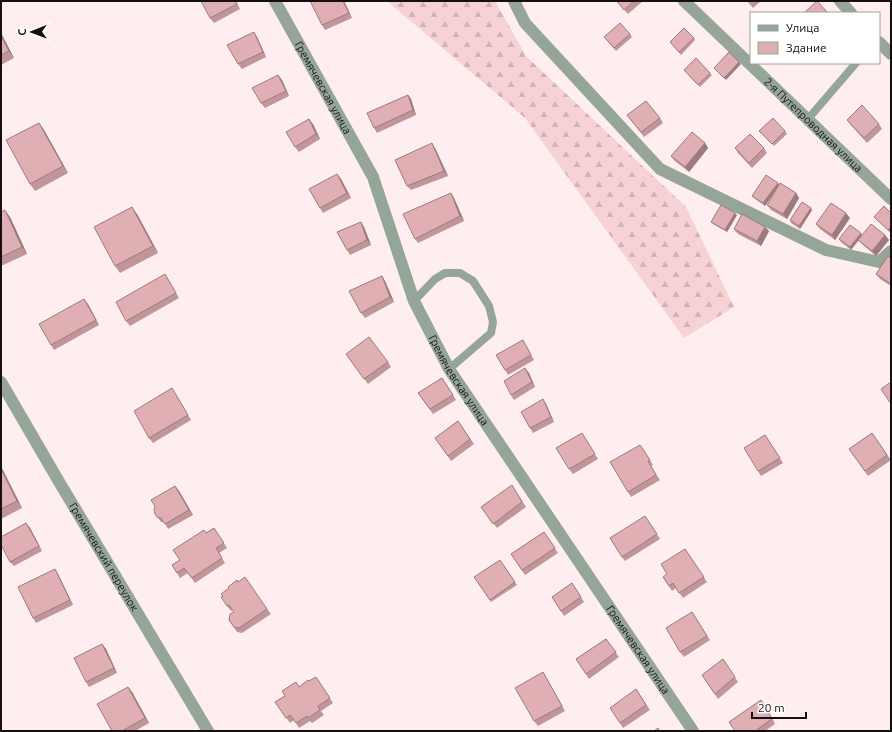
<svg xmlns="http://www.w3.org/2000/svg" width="892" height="732" viewBox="0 0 892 732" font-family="Ubuntu,sans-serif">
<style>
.forest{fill:url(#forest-firs)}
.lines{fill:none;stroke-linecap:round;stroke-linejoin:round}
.service{stroke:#95a699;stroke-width:8}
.minor{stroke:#95a699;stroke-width:12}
.wall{fill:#c1969a}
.shaded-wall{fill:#9d7a7d}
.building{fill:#e0afb3;stroke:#9d7a7d}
.labels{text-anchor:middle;stroke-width:3;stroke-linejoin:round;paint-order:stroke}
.street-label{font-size:11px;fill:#160f10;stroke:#fff}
</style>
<defs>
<pattern id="forest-firs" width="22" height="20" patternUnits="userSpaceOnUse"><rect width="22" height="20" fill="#f6d2d4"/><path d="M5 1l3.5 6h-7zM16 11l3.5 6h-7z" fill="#d2b3b5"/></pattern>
</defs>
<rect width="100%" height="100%" fill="#feeeef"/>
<polygon class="forest" points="387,1 495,1 526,56 686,207 734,307 684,338 525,118"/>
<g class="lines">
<g class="service">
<polyline points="808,119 856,63"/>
<polyline points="414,301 435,279 445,273 460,273 473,281 489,306 493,322 491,333 449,369"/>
</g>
<g class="minor">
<path id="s1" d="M275 1 373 177 414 301 449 369 693 731"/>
<polyline points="514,1 525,23 660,169 826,250 879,262 891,251"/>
<path id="s2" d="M684 1 891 199"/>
<polyline points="840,1 851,13"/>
<polyline points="879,42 891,54"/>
<path id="s3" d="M1 382 58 480 208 731"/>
</g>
</g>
<g class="wall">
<polygon points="236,1 240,9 214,23 210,18"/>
<polygon points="344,1 352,18 325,30 322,25"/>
<polygon points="616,1 643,1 628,14"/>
<polygon points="747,1 761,1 753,8"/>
<polygon points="1,33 14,58 1,65"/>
<polygon points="630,34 632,37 616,51 604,37"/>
<polygon points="257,37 266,57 242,69 238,64"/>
<polygon points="694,38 695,40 681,55 670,42"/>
<polygon points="684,70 710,73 712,75 700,87"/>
<polygon points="278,75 282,80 289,96 265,108 261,103"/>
<polygon points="408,95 411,99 416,115 377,133 374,128"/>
<polygon points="627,115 660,118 663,123 644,137"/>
<polygon points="847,120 879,124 882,129 867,143 850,124"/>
<polygon points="39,123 44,130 68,173 35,191 30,184"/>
<polygon points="313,124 320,139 299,152 295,147"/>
<polygon points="759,131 785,131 787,134 774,146"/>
<polygon points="705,143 708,148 689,172 675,161 671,156"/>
<polygon points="435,148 448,176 411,190 407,186"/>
<polygon points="735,148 764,148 767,153 752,168 738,153"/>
<polygon points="337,174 341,179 351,198 323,213 320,208"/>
<polygon points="779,185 796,193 799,198 787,219 771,210 767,205 778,186 765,206 754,198 752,196"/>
<polygon points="454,198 464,221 418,243 415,239"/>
<polygon points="884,206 890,232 876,219 874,217"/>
<polygon points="812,210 800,229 791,223 790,220"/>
<polygon points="1,212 10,217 27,254 1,266"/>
<polygon points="137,214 158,253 120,273 115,266"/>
<polygon points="737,215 727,232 713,224 711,222"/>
<polygon points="850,218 835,240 820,229 816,224"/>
<polygon points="361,222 364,227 371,245 350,255 347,250"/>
<polygon points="765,227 769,231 761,246 738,234 734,229"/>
<polygon points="862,235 885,235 889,240 876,256 862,244 859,240 851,250 841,242 839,239"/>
<polygon points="891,258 891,286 880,279 876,274"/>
<polygon points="165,274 179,298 130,326 126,321"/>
<polygon points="382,276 385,281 394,302 365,318 361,313"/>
<polygon points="88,304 99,325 54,350 51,345"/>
<polygon points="526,345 534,360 508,375 505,370"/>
<polygon points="346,354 388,362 391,367 368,384"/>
<polygon points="529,373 535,387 514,400 511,395"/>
<polygon points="442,378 456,400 433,414 418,393"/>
<polygon points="172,388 191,420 153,443 149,438"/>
<polygon points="546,404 554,422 533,433 530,428"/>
<polygon points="458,421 474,444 451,461 435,438"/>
<polygon points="582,433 598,459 573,474 569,469"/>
<polygon points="872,433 891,460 868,476 849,449"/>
<polygon points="765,435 783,463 761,476 758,471"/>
<polygon points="644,450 653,465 651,466 660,480 631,497 628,492"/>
<polygon points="1,467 22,508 1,519"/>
<polygon points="512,485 526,507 497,528 481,507"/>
<polygon points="175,486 179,491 193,515 168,529 164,522 161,522 155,514"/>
<polygon points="645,516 660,539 625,561 622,557"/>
<polygon points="26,523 30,528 42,551 14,566 10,562"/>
<polygon points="214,528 227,548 219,553 225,563 195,583 188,573 180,578 172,565 180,560 206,533"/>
<polygon points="544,532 558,553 525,575 511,554"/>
<polygon points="685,549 707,582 683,598 676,588 672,591 663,577 667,574"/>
<polygon points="500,560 517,585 491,602 474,577"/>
<polygon points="55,569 58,574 73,605 36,623 33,618"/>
<polygon points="238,582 267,609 271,614 242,633 237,632 229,620 234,612 233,610 231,611 227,606 223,596"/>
<polygon points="572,583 584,602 564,616 552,597"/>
<polygon points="692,612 710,640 684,657 680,652"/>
<polygon points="606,639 619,657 589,679 576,659"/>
<polygon points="102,644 106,649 117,673 89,687 86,682"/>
<polygon points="723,659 738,682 718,699 702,675"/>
<polygon points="543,672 546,677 565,711 538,726 534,721"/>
<polygon points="316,677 333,703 321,711 324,715 312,723 310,721 299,728 294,720 290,723 275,702 299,687 309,681"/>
<polygon points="128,687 132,692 149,723 135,731 112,731"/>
<polygon points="636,689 650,710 623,728 620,723"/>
<polygon points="765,705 775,724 765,731 735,731"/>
</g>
<g class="shaded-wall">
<polygon points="343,1 344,1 352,18 349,13"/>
<polygon points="254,32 257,37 266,57 263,52"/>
<polygon points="1,33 14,58 9,51 1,36"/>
<polygon points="739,62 741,64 726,80 724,78"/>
<polygon points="278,75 282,80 289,96 286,91"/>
<polygon points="408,95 411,99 416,115 413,110"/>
<polygon points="309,119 313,124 320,139 316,134"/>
<polygon points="39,123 44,130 68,173 63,166"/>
<polygon points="432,143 435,148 448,176 444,171"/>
<polygon points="705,143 708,148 689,172 685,167"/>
<polygon points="337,174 341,179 351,198 347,193"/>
<polygon points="778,183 779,185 765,206 763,203"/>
<polygon points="451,193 454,198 464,221 460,216"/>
<polygon points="796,193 799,198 787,219 783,214"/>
<polygon points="132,207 137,214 158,253 153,246"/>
<polygon points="811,208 812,210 800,229 799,226"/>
<polygon points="5,210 10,217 27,254 22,247"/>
<polygon points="735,213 737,215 727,232 725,230"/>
<polygon points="846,213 850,218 835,240 832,235"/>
<polygon points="361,222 364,227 371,245 367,240"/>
<polygon points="765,227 769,231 761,246 757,241"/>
<polygon points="891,227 891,232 890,232 888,230"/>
<polygon points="861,233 862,235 851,250 850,247"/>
<polygon points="885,235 889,240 876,256 872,251"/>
<polygon points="382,276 385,281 394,302 390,297"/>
<polygon points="84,299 88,304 99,325 96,320"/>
<polygon points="525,368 529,373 535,387 532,382"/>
<polygon points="543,399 546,404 554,422 551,417"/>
<polygon points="1,467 3,470 22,508 17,501 1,469"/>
<polygon points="175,486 179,491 193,515 189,510"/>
<polygon points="26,523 30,528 42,551 39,546"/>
<polygon points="55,569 58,574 73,605 70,600"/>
<polygon points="102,644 106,649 117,673 114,668"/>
<polygon points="128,687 132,692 149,723 145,718"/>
<polygon points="761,700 765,705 775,724 772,719"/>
</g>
<g class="building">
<polygon points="201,1 235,1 237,4 210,18"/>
<polygon points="310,1 343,1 349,13 322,25"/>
<polygon points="617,1 634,1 624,10"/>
<polygon points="817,1 828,13 806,13 805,12"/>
<polygon points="620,23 630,34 614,48 604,37"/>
<polygon points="684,28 694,38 679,52 670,42"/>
<polygon points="254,32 263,52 238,64 227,45"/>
<polygon points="1,36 9,51 1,55"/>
<polygon points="729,52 739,62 724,78 714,68"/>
<polygon points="696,58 710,73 698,85 684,70"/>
<polygon points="278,75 286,91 261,103 252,88"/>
<polygon points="408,95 413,110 374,128 367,113"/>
<polygon points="646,101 660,118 641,132 627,115"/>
<polygon points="862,105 879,124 864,138 847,120"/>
<polygon points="773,118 785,131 772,144 759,131"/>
<polygon points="309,119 316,134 295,147 286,132"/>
<polygon points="39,123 63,166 30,184 6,140"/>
<polygon points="692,132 705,143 685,167 671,156"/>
<polygon points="750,134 764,148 749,163 735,148"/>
<polygon points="432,143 444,171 407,186 395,160"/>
<polygon points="337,174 347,193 320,208 309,189"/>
<polygon points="766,175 778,183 763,203 752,196"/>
<polygon points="780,183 796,193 783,214 767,205"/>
<polygon points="451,193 460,216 415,239 403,214"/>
<polygon points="802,202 811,208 799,226 790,220"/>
<polygon points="831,203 846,213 832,235 816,224"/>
<polygon points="721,205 735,213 725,230 711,222"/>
<polygon points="884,206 891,213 891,227 888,230 874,217"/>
<polygon points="132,207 153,246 115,266 94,227"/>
<polygon points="5,210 22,247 1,257 1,212"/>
<polygon points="742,214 765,227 757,241 734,229"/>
<polygon points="361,222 367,240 347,250 337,232"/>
<polygon points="871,224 885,235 872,251 858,240"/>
<polygon points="850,225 861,233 850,247 839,239"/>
<polygon points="888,256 891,258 891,284 876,274"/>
<polygon points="165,274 176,293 126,321 116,302"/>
<polygon points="382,276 390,297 361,313 349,291"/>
<polygon points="84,299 96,320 51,345 39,324"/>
<polygon points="369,337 388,362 364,379 346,354"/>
<polygon points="523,340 531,355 505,370 496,355"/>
<polygon points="525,368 532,382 511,395 504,381"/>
<polygon points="442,378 453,395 430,409 418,393"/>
<polygon points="891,382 891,404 881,389"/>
<polygon points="172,388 188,415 149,438 134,411"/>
<polygon points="543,399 551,417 530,428 521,412"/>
<polygon points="458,421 470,439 448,456 435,438"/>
<polygon points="582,433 595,454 569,469 556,448"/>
<polygon points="872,433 887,455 865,471 849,449"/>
<polygon points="765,435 780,458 758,471 744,448"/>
<polygon points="640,445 650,460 648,461 656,475 628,492 610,462"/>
<polygon points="1,469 17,501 1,509"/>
<polygon points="512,485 522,502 493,524 481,507"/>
<polygon points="175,486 189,510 165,524 161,518 157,517 155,514 154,510 155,506 151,500"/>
<polygon points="645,516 657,534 622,557 610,538"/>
<polygon points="26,523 39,546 10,562 1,545 1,537"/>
<polygon points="214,528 224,543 216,548 222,558 192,578 184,568 177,573 172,565 180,560 173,550 204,530 206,533"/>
<polygon points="544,532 555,548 522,570 511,554"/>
<polygon points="685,549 704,577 679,593 673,583 669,586 663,577 667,574 661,564"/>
<polygon points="500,560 515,582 490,600 474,577"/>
<polygon points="55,569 70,600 33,618 18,587"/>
<polygon points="245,577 267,609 239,628 234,627 229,620 230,614 234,612 229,605 227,606 221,597 223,596 221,594 229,588 228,587 237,580 238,582"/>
<polygon points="572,583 581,597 561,611 552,597"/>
<polygon points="692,612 707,636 680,652 666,628"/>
<polygon points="606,639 616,652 586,674 576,659"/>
<polygon points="102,644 114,668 86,682 74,658"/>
<polygon points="723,659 735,677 715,694 702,675"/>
<polygon points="543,672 562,706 534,721 515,688"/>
<polygon points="316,677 330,698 318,706 320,710 308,718 307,716 296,723 290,715 286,718 275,702 285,696 282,691 296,682 299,687 308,680 309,681"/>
<polygon points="128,687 145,718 122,731 112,731 97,704"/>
<polygon points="636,689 646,705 620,723 610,708"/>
<polygon points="761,700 772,719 755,731 735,731 729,722"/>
<polygon points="658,728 660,731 654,731"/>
</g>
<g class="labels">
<g class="street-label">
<text dy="4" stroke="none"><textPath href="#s1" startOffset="99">Гремячевская улица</textPath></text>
<text dy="4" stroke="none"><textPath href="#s2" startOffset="179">2-я Путепроводная улица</textPath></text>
<text dy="4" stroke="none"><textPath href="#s1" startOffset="423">Гремячевская улица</textPath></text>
<text dy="4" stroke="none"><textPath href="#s3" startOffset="203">Гремячевский переулок</textPath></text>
<text dy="4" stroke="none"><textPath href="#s1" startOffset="747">Гремячевская улица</textPath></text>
</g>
</g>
<rect width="892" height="732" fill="none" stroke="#160f10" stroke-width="4"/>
<rect x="750" y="12" width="130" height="52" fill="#ffffff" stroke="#a29f9f"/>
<rect x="758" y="25" width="20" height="6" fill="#95a699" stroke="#a29f9f"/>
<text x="786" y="32" font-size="12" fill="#160f10">Улица</text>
<rect x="758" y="42" width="20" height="12" fill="#e0afb3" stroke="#a29f9f"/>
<text x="786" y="52" font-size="12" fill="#160f10">Здание</text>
<g transform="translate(32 32) rotate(269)" stroke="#ffffff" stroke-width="3" paint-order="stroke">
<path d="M0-3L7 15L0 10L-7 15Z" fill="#160f10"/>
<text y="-6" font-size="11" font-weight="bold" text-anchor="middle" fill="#160f10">С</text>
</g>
<path d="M752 712v6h54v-6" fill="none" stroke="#160f10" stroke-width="2"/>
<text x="758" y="712" font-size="12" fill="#160f10" stroke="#ffffff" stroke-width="3" paint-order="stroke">20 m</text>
</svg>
